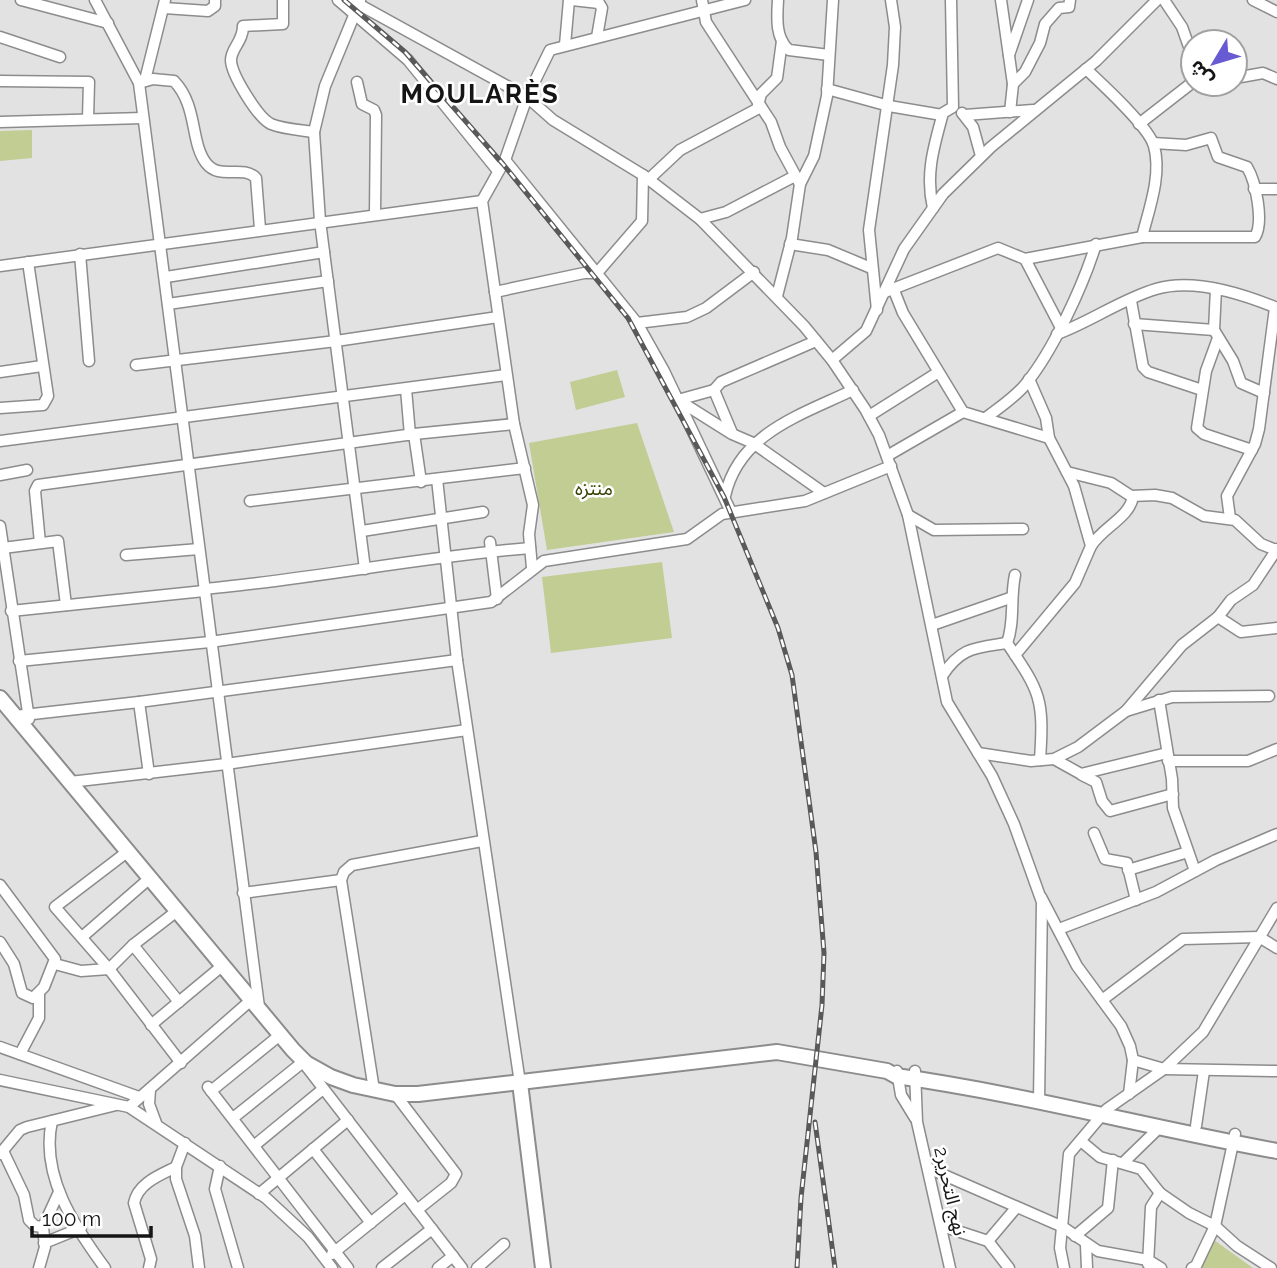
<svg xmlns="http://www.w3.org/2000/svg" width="1277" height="1268" viewBox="0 0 1277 1268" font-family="Raleway,'Noto Sans Arabic',sans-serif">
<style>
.green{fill:#c1cd92}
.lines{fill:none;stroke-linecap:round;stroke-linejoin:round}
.street-casing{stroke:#8c8c8e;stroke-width:13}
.secondary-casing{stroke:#8c8c8e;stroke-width:18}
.street{stroke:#fff;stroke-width:10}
.secondary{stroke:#fff;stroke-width:14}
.rail-casing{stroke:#59595a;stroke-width:5}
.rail{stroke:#fff;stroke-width:2.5;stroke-dasharray:8;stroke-linecap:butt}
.labels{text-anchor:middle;stroke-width:5;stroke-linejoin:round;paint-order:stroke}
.park-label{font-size:19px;fill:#394104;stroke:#fff}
.street-label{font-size:19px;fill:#151516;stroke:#fff}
.district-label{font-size:26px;font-weight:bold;letter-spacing:2px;fill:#151516;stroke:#fff}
</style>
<rect width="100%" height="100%" fill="#e2e2e3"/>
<g class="green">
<polygon points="32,130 32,158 0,161 0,131"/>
<polygon points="617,370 625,397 576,410 570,382"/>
<polygon points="637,423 674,532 547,550 529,443"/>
<polygon points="662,562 672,638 551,653 542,577"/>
<polygon points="1214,1240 1253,1268 1200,1268 1199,1263"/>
</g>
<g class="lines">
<g class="street-casing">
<g id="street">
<polyline points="21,0 108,23"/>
<polyline points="95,0 139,83 259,1007"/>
<path d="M283 0V24L243 26C243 42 231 48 231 60 231 74 258 118 271 124 283 129 300 130 314 132"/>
<polyline points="338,0 408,60 498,171"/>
<polyline points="351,0 527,97 553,120 643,175 700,219 804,326 832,360 865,409 879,435 908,515 947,702 992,776 1014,824 1042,902 1039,1101"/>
<polyline points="572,0 599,3"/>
<polyline points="597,0 602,8 597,37"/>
<polyline points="702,0 706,22 771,122 780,147 800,184"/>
<path d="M778 0C777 17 775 38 789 50L829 55"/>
<polyline points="1001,0 1013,84"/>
<polyline points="1164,0 1182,27 1193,58"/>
<polyline points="1253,0 1277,12"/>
<polyline points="360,1 325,86 314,132 320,221 365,569"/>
<polyline points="164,8 208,11 215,6 215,0"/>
<polyline points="0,37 60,57"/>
<polyline points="565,45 569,0"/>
<polyline points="1009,55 1028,0"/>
<path d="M1086 69C1102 84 1149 127 1154 146 1162 175 1149 209 1142 237"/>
<polyline points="1235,78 1263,73 1277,79"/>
<polyline points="145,80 165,0"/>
<polyline points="0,81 89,82 88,119"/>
<polyline points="357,82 362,104 374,110 376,115 375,214"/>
<path d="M139 83 153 79 174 81C198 106 190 142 206 163 220 181 242 164 256 178L260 229"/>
<polyline points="827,89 889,106 942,115"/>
<polyline points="1010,112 1013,84 1025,72 1040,43 1045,24 1059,8 1069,7 1070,0"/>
<polyline points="962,113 973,127 981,156"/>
<polyline points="965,115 1033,110"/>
<polyline points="0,122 143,118"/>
<polyline points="1139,124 1193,82"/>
<polyline points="505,160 637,323 664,371 731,512"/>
<polyline points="648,180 680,150 757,109 761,94 777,78 782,41"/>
<polyline points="1254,189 1277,189"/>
<path d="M933 208C925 174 934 146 943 113L953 107 951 0"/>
<polyline points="700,219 726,212 795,176"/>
<polyline points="790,244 828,250 871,268"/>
<polyline points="80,254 89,361"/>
<polyline points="1025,259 1060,326"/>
<polyline points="0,266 482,201"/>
<polyline points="166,277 324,252"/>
<polyline points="893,288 903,313 963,412 1049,438"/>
<polyline points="1216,289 1214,330 1233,361 1241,383 1264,393"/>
<polyline points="495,292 584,273 597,273 642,221 643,175"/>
<path d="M885 292 998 248 1025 259 1142 237H1255C1264 222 1256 182 1247 167L1218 157 1211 138 1186 145 1153 143"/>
<polyline points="777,296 792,238 800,184 814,156 827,96 833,0"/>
<polyline points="1131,301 1143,367 1148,372 1202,390"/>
<polyline points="168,304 328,281"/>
<polyline points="877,310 869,230 893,65 895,27 891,0"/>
<polyline points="637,323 687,317 706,308 754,272"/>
<polyline points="1134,324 1214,330"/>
<path d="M1057 334C1090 322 1122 299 1156 289 1193 278 1243 294 1277 308"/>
<polyline points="1218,338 1206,371 1197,428 1204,434 1252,450"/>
<polyline points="832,360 866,331 904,249 943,194 991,147 1096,61 1157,0"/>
<polyline points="136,365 336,341 498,317"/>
<polyline points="0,372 42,366"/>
<polyline points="406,389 410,435"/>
<polyline points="678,400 732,434 753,443 824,493"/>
<polyline points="678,400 714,390"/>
<polyline points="0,408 43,405 48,396 28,262"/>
<polyline points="869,416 937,373"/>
<path d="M987 417C1000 407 1014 398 1025 385 1053 351 1083 286 1096 244"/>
<polyline points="732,433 714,390 721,382 816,341"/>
<polyline points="414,434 421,482"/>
<polyline points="0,441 506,375"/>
<polyline points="887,456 963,412"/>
<polyline points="1067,472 1111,483 1131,496 1155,495 1172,498 1204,516 1235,520 1261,544 1276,550"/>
<polyline points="0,475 27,470"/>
<polyline points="437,479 457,660 520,1083"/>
<path d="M725 496C739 433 801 415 853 390"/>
<polyline points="250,501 525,468"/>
<polyline points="908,515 934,530 1023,529"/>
<polyline points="1230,518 1227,496 1255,444 1259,429 1275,308"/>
<polyline points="0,526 29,719"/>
<polyline points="362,531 483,512"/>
<polyline points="490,542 497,599"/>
<polyline points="40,543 35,491 38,485 414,434 514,424"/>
<path d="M1091 546C1103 527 1129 518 1133 497"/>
<polyline points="3,548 58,541 66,605"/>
<polyline points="126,555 199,549"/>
<polyline points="532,568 529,534 533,505 514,424 482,201 505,160 527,97 550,50 745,0"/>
<path d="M204 589C313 579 421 557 530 548"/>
<polyline points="11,611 204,591"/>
<polyline points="1218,617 1241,632 1277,628"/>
<polyline points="932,625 1010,598"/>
<path d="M1007 643C1041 693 1044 699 1040 760"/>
<path d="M1007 643C1015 622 1010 598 1015 575"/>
<polyline points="1015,655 1075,583 1091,546 1074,486 1049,438 1046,418 1029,379"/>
<polyline points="19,661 210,642 491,602 544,561 687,539 722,514 805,501 891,466"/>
<path d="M942 676C961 647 975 648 1007 643"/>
<polyline points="1159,700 1172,779 1173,808 1195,871"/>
<polyline points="139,702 149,774"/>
<polyline points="1126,711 1172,697 1269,696"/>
<polyline points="15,716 139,702 457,660"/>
<polyline points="978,753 1031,761 1054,759 1078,747 1126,711 1182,645 1218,617 1231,600 1253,585 1277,549"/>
<polyline points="1054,759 1081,774 1167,753"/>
<polyline points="1168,761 1248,761 1277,749"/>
<polyline points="1082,775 1096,782 1102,801 1110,811 1173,794"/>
<polyline points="70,782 226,764 467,730"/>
<polyline points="1094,833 1105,859 1127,863 1136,900"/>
<polyline points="127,852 55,907 109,969 181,1063"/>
<polyline points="1128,870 1188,852"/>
<polyline points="0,885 55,959 44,987 33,998 22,993 14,964 0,942"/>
<polyline points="243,893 341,880"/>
<polyline points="1041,897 1077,966 1121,1026 1130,1046 1133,1060 1129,1094"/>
<polyline points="1059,929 1156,892 1216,860 1277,834"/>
<polyline points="82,937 150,878"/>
<polyline points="133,945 179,1002"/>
<polyline points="55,964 81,971 109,969 133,945 177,911"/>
<polyline points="1102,1000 1183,939 1259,937 1277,948"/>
<polyline points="151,1025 222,966"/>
<polyline points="0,1047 139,1097"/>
<polyline points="20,1054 39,1018 39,994"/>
<polyline points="1133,1060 1164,1069 1277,1071"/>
<polyline points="306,1066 462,1268"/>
<polyline points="897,1071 901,1095 915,1118"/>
<polyline points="915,1071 917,1122 950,1268"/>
<polyline points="0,1080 129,1107 266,1198 308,1237 332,1268"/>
<polyline points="208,1087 348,1268"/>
<polyline points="150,1090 149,1104 156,1123"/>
<polyline points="374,1090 341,880 344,872 352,865 482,841"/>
<polyline points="211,1091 280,1035"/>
<polyline points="395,1094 456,1174 451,1183 417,1210"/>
<polyline points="129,1107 250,1001"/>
<polyline points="233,1118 303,1062"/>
<path d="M52 1121C40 1175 74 1226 105 1268"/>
<polyline points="1196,1126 1204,1071"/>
<polyline points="1082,1142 1100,1157 1141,1169 1160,1193 1189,1213 1215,1226 1237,1246 1271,1268"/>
<polyline points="185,1143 176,1167 176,1179 195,1236 199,1268"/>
<polyline points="255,1145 323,1089"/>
<polyline points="313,1149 371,1223"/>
<polyline points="3,1151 24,1195 29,1220 35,1226 43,1227"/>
<polyline points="0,1154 20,1130 27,1127 116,1105"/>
<polyline points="1124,1162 1160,1127"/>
<polyline points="220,1166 215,1189 238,1268"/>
<polyline points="928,1168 1063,1227 1098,1251 1148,1260 1161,1268"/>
<polyline points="259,1194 348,1120"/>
<polyline points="942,1226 988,1241 1009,1268"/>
<polyline points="1075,1236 1108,1208 1113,1160"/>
<polyline points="988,1241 1016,1208"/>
<polyline points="44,1243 81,1228"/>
<polyline points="1086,1245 1087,1268"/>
<polyline points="332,1254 405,1195"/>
<polyline points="1148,1264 1151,1207 1160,1193"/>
<polyline points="39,1268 45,1247 43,1227 59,1192"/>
<path d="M149 1268 151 1259 134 1203C138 1183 160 1175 176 1167"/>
<polyline points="382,1268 432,1229"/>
<polyline points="438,1268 453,1256"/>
<polyline points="477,1268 504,1244"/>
<polyline points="1064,1268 1060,1248 1069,1154 1107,1109 1164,1069 1203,1032 1277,908"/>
<polyline points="1192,1268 1196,1266 1215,1226 1235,1134"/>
</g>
</g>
<g class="secondary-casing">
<g id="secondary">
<path d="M0 698 293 1050 306 1063 331 1077 353 1085 395 1094H418L777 1052 887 1071 896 1076C1024 1094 1150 1128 1277 1151"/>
<polyline points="520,1083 543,1268"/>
</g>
</g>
<use href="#street" class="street"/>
<use href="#secondary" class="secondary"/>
<g class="rail-casing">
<g id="rail">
<polyline points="344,0 405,52 503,164 628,318 724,497 778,628 792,675 816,852 824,953 822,1005 801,1198 797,1268"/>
<polyline points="815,1122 835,1268"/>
</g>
</g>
<use href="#rail" class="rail"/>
</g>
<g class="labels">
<g class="park-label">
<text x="594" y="495">منتزه</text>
</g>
<g class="street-label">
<text transform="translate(951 1191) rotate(77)" y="7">نهج التحرير2</text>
</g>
<g class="district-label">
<text x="480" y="103">MOULARÈS</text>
</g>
</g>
<g transform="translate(1214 63) rotate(232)"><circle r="33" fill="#ffffff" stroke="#a1a1a2" stroke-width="2"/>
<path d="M0-5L12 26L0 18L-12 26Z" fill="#685ad3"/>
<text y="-10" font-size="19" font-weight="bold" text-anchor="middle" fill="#151516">ش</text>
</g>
<path d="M32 1226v10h119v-10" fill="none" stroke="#151516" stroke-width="3.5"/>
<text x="42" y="1226" font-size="21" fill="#151516" stroke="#ffffff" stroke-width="5" paint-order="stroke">100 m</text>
</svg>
